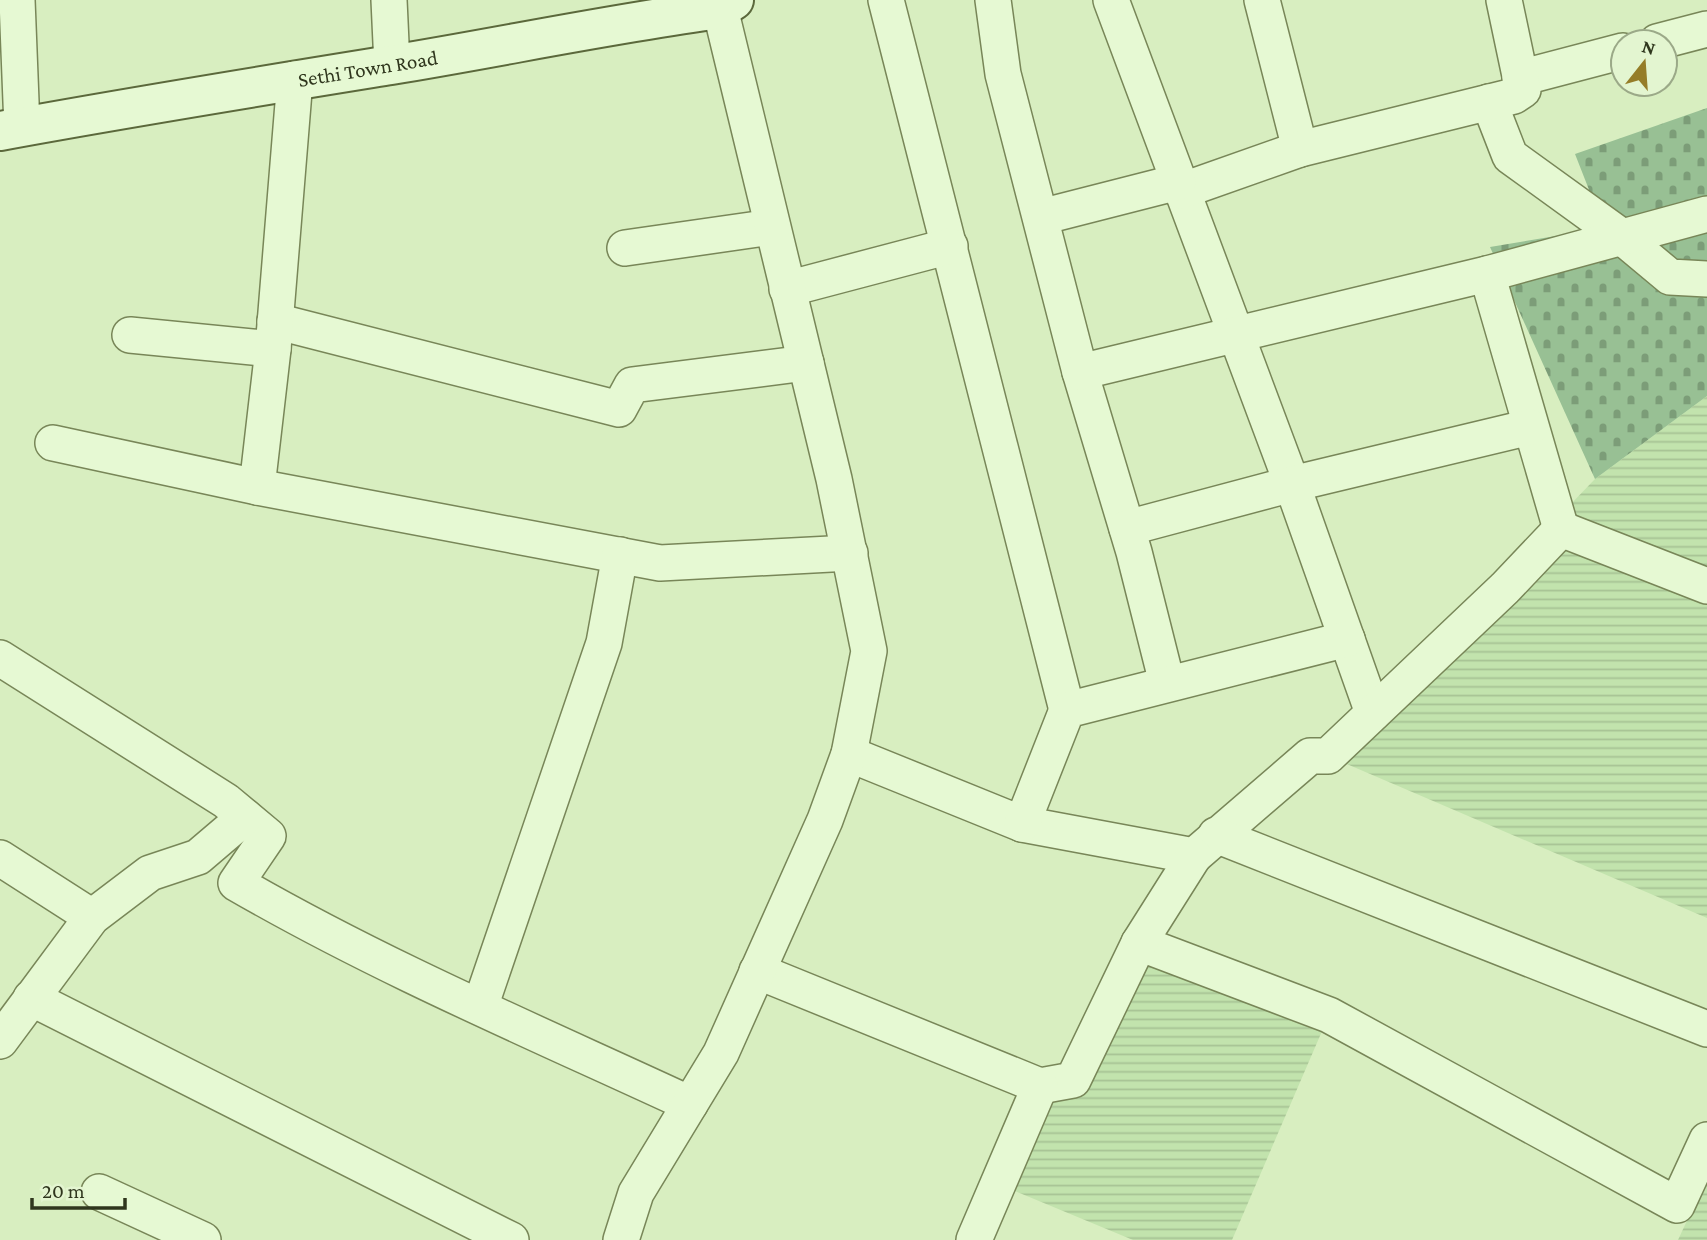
<svg xmlns="http://www.w3.org/2000/svg" width="1707" height="1240" viewBox="0 0 1707 1240" font-family="'Crimson Pro',serif">
<style>
.farmland{fill:url(#farmland-rules)}
.cemetery{fill:url(#cemetery-stones)}
.lines{fill:none;stroke-linecap:round;stroke-linejoin:round}
.street-casing{stroke:#788658;stroke-width:38}
.secondary-casing{stroke:#5b683b;stroke-width:42}
.street{stroke:#e6f9d3;stroke-width:35}
.secondary{stroke:#e6f9d3;stroke-width:38}
.labels{text-anchor:middle;stroke-width:5;stroke-linejoin:round;paint-order:stroke}
.street-label{font-size:21px;fill:#2f361d;stroke:#e3f5d0}
</style>
<defs>
<pattern id="farmland-rules" width="6" height="5" patternUnits="userSpaceOnUse" patternTransform="scale(1.75)"><rect width="6" height="5" fill="#c2e3ad"/><path d="M0 2.5h6" fill="none" stroke="#a7c394"/></pattern>
<pattern id="cemetery-stones" width="16" height="16" patternUnits="userSpaceOnUse" patternTransform="scale(1.75)"><rect width="16" height="16" fill="#98c094"/><path d="M2 7V4a2 2 0 0 1 4 0v3zM10 15v-3a2 2 0 0 1 4 0v3z" fill="#7c9d78"/></pattern>
</defs>
<rect width="100%" height="100%" fill="#d8eec0"/>
<g class="farmland">
<polygon points="1707,396 1707,918 1328,756 1595,479"/>
<polygon points="1139,943 1329,1015 1232,1240 1133,1240 998,1184 1040,1086 1073,1080"/>
<polygon points="1704,1184 1707,1185 1707,1240 1678,1240"/>
</g>
<polygon class="cemetery" points="1707,108 1707,396 1595,479 1490,247 1604,228 1575,154"/>
<g class="lines">
<g class="street-casing">
<g id="street">
<polyline points="17,0 22,127"/>
<polyline points="389,0 392,65"/>
<polyline points="886,0 1067,710"/>
<polyline points="993,0 1003,74 1080,372 1134,552 1167,683"/>
<polyline points="1111,0 1292,484 1373,713"/>
<polyline points="1262,0 1300,149"/>
<polyline points="1657,42 1707,29"/>
<polyline points="1520,78 1623,51"/>
<polyline points="1489,102 1510,156 1622,237 1670,277 1707,279"/>
<polyline points="1181,191 1300,149 1514,96 1523,90 1504,0"/>
<polyline points="1041,217 1178,182"/>
<polyline points="625,248 772,227"/>
<polyline points="1487,274 1561,529"/>
<polyline points="787,289 950,246"/>
<polyline points="275,321 619,409 632,385 806,363"/>
<polyline points="130,335 273,349"/>
<polyline points="1080,372 1487,274 1707,214"/>
<polyline points="53,443 257,487 660,563 850,553"/>
<polyline points="257,487 273,349 295,79"/>
<polyline points="1127,528 1292,484 1530,427"/>
<path d="M0 658 226 801 268 836 236 883C381 967 537 1033 690 1104"/>
<polyline points="849,754 1022,824 1194,856 1310,756 1328,756 1505,588 1561,529 1707,586"/>
<polyline points="1022,824 1067,710 1347,639"/>
<polyline points="1216,835 1707,1029"/>
<polyline points="0,858 92,917"/>
<polyline points="1139,943 1329,1015 1677,1205 1707,1140"/>
<polyline points="757,971 1040,1086 1073,1080 1139,943 1194,856"/>
<polyline points="31,998 511,1240"/>
<polyline points="480,1007 604,643 620,555"/>
<polyline points="0,1041 92,917 150,873 198,857 245,817"/>
<polyline points="99,1192 203,1240"/>
<polyline points="621,1240 636,1193 721,1053 825,820 849,754 869,651 834,479 718,0"/>
<polyline points="974,1240 1040,1086"/>
</g>
</g>
<g class="secondary-casing">
<g id="secondary">
<path id="s1" d="M0 131C130 107 261 86 391 65 501 47 609 24 720 9L734 0"/>
</g>
</g>
<use href="#street" class="street"/>
<use href="#secondary" class="secondary"/>
</g>
<g class="labels">
<g class="street-label">
<text dy="7" stroke="none"><textPath href="#s1" startOffset="373">Sethi Town Road</textPath></text>
</g>
</g>
<g transform="translate(1644 63) rotate(17)"><circle r="33" fill="#e3f5d0" stroke="#9ba988" stroke-width="2"/>
<path d="M0-5L12 26L0 18L-12 26Z" fill="#957d28"/>
<text y="-10" font-size="19" font-weight="bold" text-anchor="middle" fill="#2f361d">N</text>
</g>
<path d="M32 1198v10h93v-10" fill="none" stroke="#2f361d" stroke-width="3.5"/>
<text x="42" y="1198" font-size="21" fill="#2f361d" stroke="#e3f5d0" stroke-width="5" paint-order="stroke">20 m</text>
</svg>
